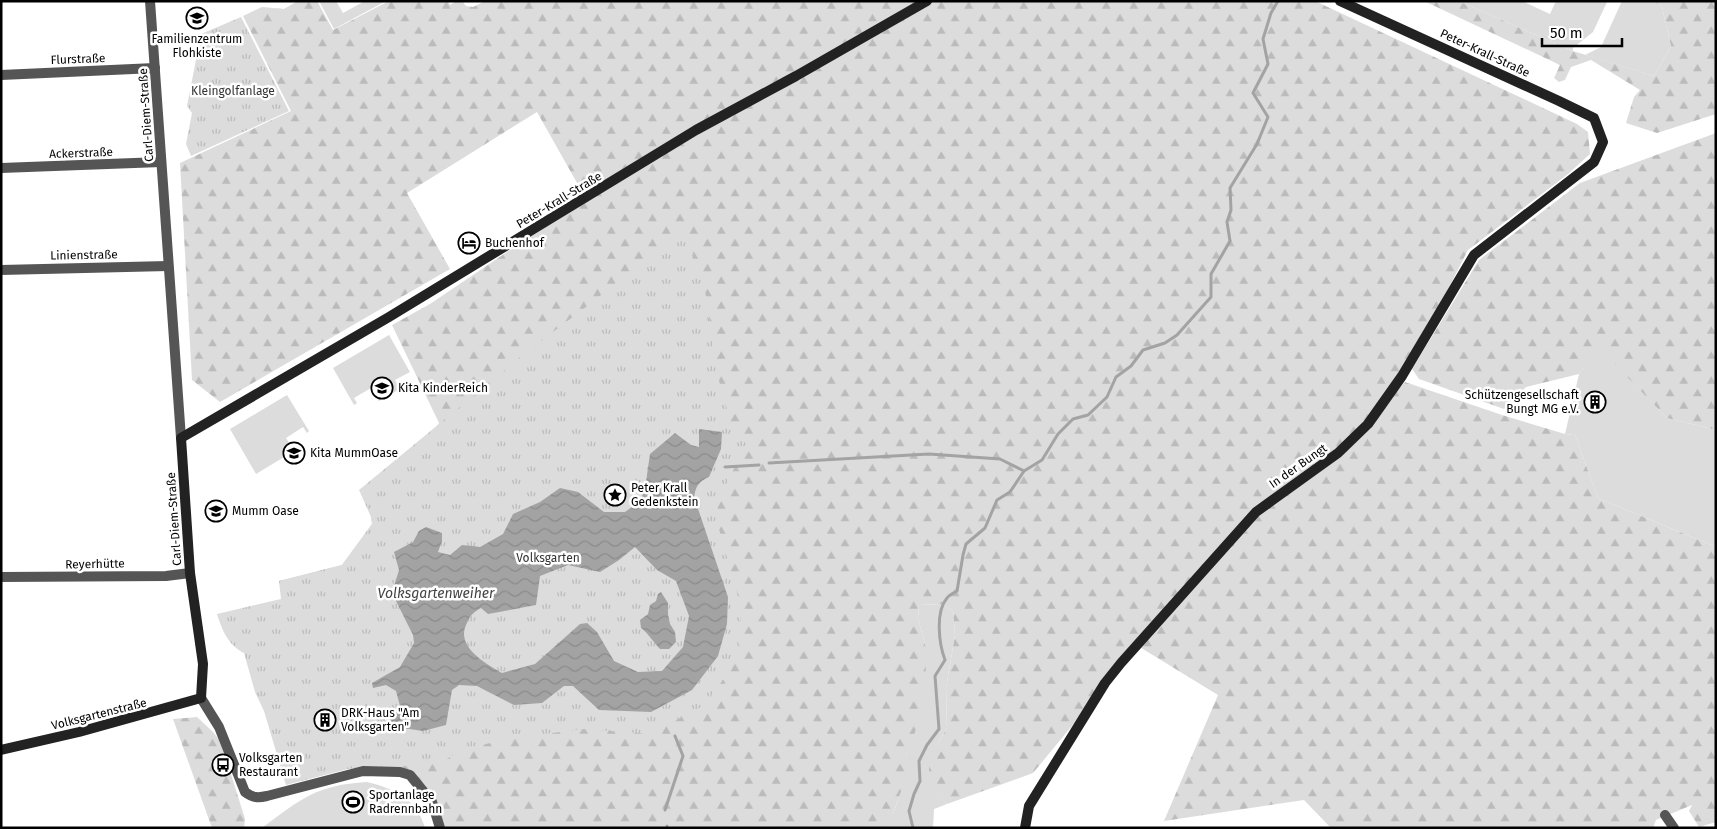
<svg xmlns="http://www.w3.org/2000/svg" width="1717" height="829" viewBox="0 0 1717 829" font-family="'Fira Sans',sans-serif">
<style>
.grass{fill:#dcdcdc}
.forest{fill:url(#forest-firs)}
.park{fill:url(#park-tufts)}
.water{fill:url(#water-waves);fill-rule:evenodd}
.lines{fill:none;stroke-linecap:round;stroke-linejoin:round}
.stream{stroke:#a3a3a3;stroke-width:3}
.street{stroke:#555;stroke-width:10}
.secondary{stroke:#222;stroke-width:10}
.labels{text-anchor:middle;stroke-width:5;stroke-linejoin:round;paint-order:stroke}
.poi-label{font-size:12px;fill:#000;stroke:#fff;text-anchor:start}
.street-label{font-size:12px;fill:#000;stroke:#fff}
.park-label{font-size:12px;fill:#333;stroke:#fff}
.water-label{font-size:14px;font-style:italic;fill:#444;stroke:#fff}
</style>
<defs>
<pattern id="forest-firs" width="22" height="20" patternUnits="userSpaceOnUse" patternTransform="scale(1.25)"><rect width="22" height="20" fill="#dcdcdc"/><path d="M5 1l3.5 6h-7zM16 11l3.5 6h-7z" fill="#bbb"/></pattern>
<pattern id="park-tufts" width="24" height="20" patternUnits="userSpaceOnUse" patternTransform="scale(1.25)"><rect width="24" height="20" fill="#dcdcdc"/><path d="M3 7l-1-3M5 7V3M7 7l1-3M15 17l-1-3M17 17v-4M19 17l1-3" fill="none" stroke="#bbb"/></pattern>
<pattern id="water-waves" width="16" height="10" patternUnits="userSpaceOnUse" patternTransform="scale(1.25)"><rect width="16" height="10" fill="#a3a3a3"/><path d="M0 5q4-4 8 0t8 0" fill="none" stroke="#8b8b8b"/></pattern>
</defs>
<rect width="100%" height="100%" fill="#fff"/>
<g class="grass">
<polygon points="319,1 336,1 343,13 365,1 386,1 334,29"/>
<polygon points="1458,1 1522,1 1550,14 1556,1 1607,2 1593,32 1573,48 1573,51"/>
<polygon points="1622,1 1653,1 1662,7 1671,46 1654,76 1585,55 1601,47"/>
<polygon points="389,335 410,372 395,380 400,389 379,401 371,388 354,398 357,403 354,405 333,368"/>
<polygon points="1600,348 1667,418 1716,430 1716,547 1598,498 1575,435 1565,434 1579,374"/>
<polygon points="287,395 309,431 307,433 303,427 286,438 294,451 256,474 230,429"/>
<polygon points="941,604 953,611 955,635 946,688 947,728 938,743 932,787 947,804 934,809 933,828 893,828 893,814 898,800 925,644 918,618 919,605"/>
<path d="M367 782C393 788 417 799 425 828H262C301 799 316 785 367 782Z"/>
</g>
<g class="forest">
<polygon points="298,1 317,1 333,30 389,1 448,1 450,5 457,1 462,1 466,6 473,7 485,1 1315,1 1577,124 1588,132 1590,154 1568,174 1468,250 1419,346 1368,424 1405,382 1502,415 1565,434 1575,435 1598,498 1716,547 1716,822 1699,827 1689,811 1692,805 1656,820 1653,828 1331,828 1304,800 1164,821 1218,695 1138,646 1033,773 947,804 931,787 929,772 929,758 947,728 946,688 955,635 953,611 941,604 919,605 918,618 925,644 926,678 906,777 893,814 893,828 440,828 439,823 410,775 363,771 343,580 279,581 342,565 372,524 371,517 439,423 392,325 430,304 590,196 586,186 581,190 537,112 407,193 450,269 220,402 192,380 180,163 291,111 243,16 262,7 284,9"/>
<polygon points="1424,1 1458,1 1573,51 1654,76 1671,46 1662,7 1653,1 1716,1 1716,114 1657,133 1626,123 1634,97 1640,90 1591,60 1571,67 1565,80 1559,82 1554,78 1560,65"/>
<polygon points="1716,133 1716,430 1667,418 1600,349 1579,374 1526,387 1504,409 1419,379 1412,369 1479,260 1580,183"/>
<polygon points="197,717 213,732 221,742 245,819 244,828 212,828 173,719"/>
</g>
<g class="park">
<polygon points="241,17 289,111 191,156 186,144 192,113 187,106 201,34"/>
<path d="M683 228 704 284 718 377 732 427 747 442 718 501 717 522 739 600 742 634 730 671 703 706 650 734 584 729 512 738 464 749 438 764 348 769 286 785 264 711 255 692 244 653C228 645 222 630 217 614L281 599 279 581 342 565 372 524 371 517 359 490 525 353 590 304Z"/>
</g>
<g class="water">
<path d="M699 429 722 432 721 449 709 477C698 482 696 486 694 497L728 597 727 624 718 656 692 690 651 712 599 710 573 686H564L542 703 514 705 477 686 459 685 452 690 446 725 423 731 396 727 386 730 382 729 381 723 392 719 400 706 396 691 386 685 373 688 372 683 400 667 414 643 413 635 392 593 399 570 394 552 413 542 419 531 426 527 442 533V541L438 552 450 555 462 545 480 547 503 534 513 514 540 502 560 488 578 492 604 512H625L640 501 645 489 650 454 675 433 691 445 699 447ZM635 547 657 570 676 581 689 616 683 647 662 671 638 672 614 661 597 632 587 623 580 624 535 664 502 673C486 664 456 647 466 625 470 616 472 613 481 608L488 614 536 605 540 576 568 565 600 572 619 560Z"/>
<path d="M661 592 668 603V614L670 624 675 632 676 642 669 649H660C653 642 649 634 641 628L640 620 648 614 650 605 656 601 658 594Z"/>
</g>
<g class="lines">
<g class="stream">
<polyline points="769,463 929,454 1000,459 1024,471"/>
<polyline points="725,467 759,465"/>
<polyline points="665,810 683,756 675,736"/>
<polyline points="667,826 667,828"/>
<path d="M913 828 909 811 914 794 920 781 919 761 927 745 939 729 935 676 945 660C939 644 935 612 947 598 949 595 954 593 957 591L963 555 966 544 985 528 997 500 1010 492 1024 471 1042 460 1058 434 1073 419 1088 415 1107 397 1116 377 1131 366 1143 350 1165 343 1177 335 1211 297V274L1230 241 1227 222 1231 210 1230 188 1257 144 1268 117 1253 93 1268 64 1263 39 1271 13 1278 1"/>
</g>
<g class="street">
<polyline points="150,1 181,438"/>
<polyline points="1,75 155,68"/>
<polyline points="1,168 161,162"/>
<polyline points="1,270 168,266"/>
<polyline points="1,577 166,576 190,573"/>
<path d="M201 698 219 727 245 792C253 798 258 798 267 796L363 771 400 772 410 775 432 802 440 828"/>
<polyline points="1665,815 1674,828"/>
</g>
<g class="secondary">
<polyline points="1,750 79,732 201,698 203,664 190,573 181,438 389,317 696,130 796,76 927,1"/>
<polyline points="1025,828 1029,806 1105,683 1121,663 1256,512 1338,453 1368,424 1402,376 1474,255 1594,162 1603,142 1594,118 1559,101 1340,1"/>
</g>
</g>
<defs>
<g id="school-ring" transform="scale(1.125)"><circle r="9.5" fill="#fff" stroke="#000" stroke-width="1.5"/><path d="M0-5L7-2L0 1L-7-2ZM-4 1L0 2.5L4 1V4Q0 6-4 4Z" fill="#000"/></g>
<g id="hotel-ring" transform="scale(1.125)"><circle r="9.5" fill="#fff" stroke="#000" stroke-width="1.5"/><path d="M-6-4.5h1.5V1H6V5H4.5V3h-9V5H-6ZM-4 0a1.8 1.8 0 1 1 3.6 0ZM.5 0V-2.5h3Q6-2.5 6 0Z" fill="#000"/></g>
<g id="building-ring" transform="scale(1.125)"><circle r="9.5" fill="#fff" stroke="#000" stroke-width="1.5"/><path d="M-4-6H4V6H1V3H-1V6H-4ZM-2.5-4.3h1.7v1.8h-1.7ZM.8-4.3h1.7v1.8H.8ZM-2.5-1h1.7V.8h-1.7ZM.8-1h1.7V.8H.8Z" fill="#000"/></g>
<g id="sight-ring" transform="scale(1.125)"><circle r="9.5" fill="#fff" stroke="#000" stroke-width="1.5"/><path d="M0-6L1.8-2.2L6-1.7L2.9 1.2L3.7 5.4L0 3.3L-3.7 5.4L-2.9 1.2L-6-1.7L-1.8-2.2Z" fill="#000"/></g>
<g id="bus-ring" transform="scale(1.125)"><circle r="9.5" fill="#fff" stroke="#000" stroke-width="1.5"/><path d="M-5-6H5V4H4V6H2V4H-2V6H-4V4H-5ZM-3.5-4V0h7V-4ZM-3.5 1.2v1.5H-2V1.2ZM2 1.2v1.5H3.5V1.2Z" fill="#000"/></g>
<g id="stadium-ring" transform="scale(1.125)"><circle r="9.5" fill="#fff" stroke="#000" stroke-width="1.5"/><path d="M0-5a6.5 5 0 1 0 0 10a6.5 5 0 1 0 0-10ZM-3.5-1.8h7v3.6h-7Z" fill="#000"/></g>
</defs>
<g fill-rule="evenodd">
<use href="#school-ring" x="197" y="18"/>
<use href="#hotel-ring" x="469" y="243"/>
<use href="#school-ring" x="382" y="388"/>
<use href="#building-ring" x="1595" y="402"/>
<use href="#school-ring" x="294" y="453"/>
<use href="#sight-ring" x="615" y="495"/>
<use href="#school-ring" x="216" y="511"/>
<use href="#building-ring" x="325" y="720"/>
<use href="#bus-ring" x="223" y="765"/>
<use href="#stadium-ring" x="353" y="802"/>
</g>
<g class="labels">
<g class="poi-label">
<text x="197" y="43" text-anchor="middle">Familienzentrum<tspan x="197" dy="14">Flohkiste</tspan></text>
<text x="485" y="247">Buchenhof</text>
<text x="398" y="392">Kita KinderReich</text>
<text x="1579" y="399" text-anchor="end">Schützengesellschaft<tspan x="1579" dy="14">Bungt MG e.V.</tspan></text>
<text x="310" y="457">Kita MummOase</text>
<text x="631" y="492">Peter Krall<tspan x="631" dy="14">Gedenkstein</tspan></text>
<text x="232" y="515">Mumm Oase</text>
<text x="341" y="717">DRK-Haus "Am<tspan x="341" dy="14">Volksgarten"</tspan></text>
<text x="239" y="762">Volksgarten<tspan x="239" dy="14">Restaurant</tspan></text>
<text x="369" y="799">Sportanlage<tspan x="369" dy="14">Radrennbahn</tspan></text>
</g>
<g class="street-label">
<text transform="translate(1485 53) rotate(25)" y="4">Peter-Krall-Straße</text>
<text transform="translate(78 59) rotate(-2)" y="4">Flurstraße</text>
<text transform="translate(146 115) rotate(-94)" y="4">Carl-Diem-Straße</text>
<text transform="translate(81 153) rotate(-2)" y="4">Ackerstraße</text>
<text transform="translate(559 200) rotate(-31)" y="4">Peter-Krall-Straße</text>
<text transform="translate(84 255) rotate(-1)" y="4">Linienstraße</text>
<text transform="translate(1298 466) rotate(-35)" y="4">In der Bungt</text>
<text transform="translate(174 519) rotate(-94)" y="4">Carl-Diem-Straße</text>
<text transform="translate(95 564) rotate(-1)" y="4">Reyerhütte</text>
<text transform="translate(99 714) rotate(-14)" y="4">Volksgartenstraße</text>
</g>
<g class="park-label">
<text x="233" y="95">Kleingolfanlage</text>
<text x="548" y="562">Volksgarten</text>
</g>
<g class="water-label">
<text x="436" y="598">Volksgartenweiher</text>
</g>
</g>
<rect width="1717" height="829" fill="none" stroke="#000000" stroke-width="5"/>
<path d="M1542 38v8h80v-8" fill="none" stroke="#000000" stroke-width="2.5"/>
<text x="1550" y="38" font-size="15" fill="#000000" stroke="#ffffff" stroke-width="4" paint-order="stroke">50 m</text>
</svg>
